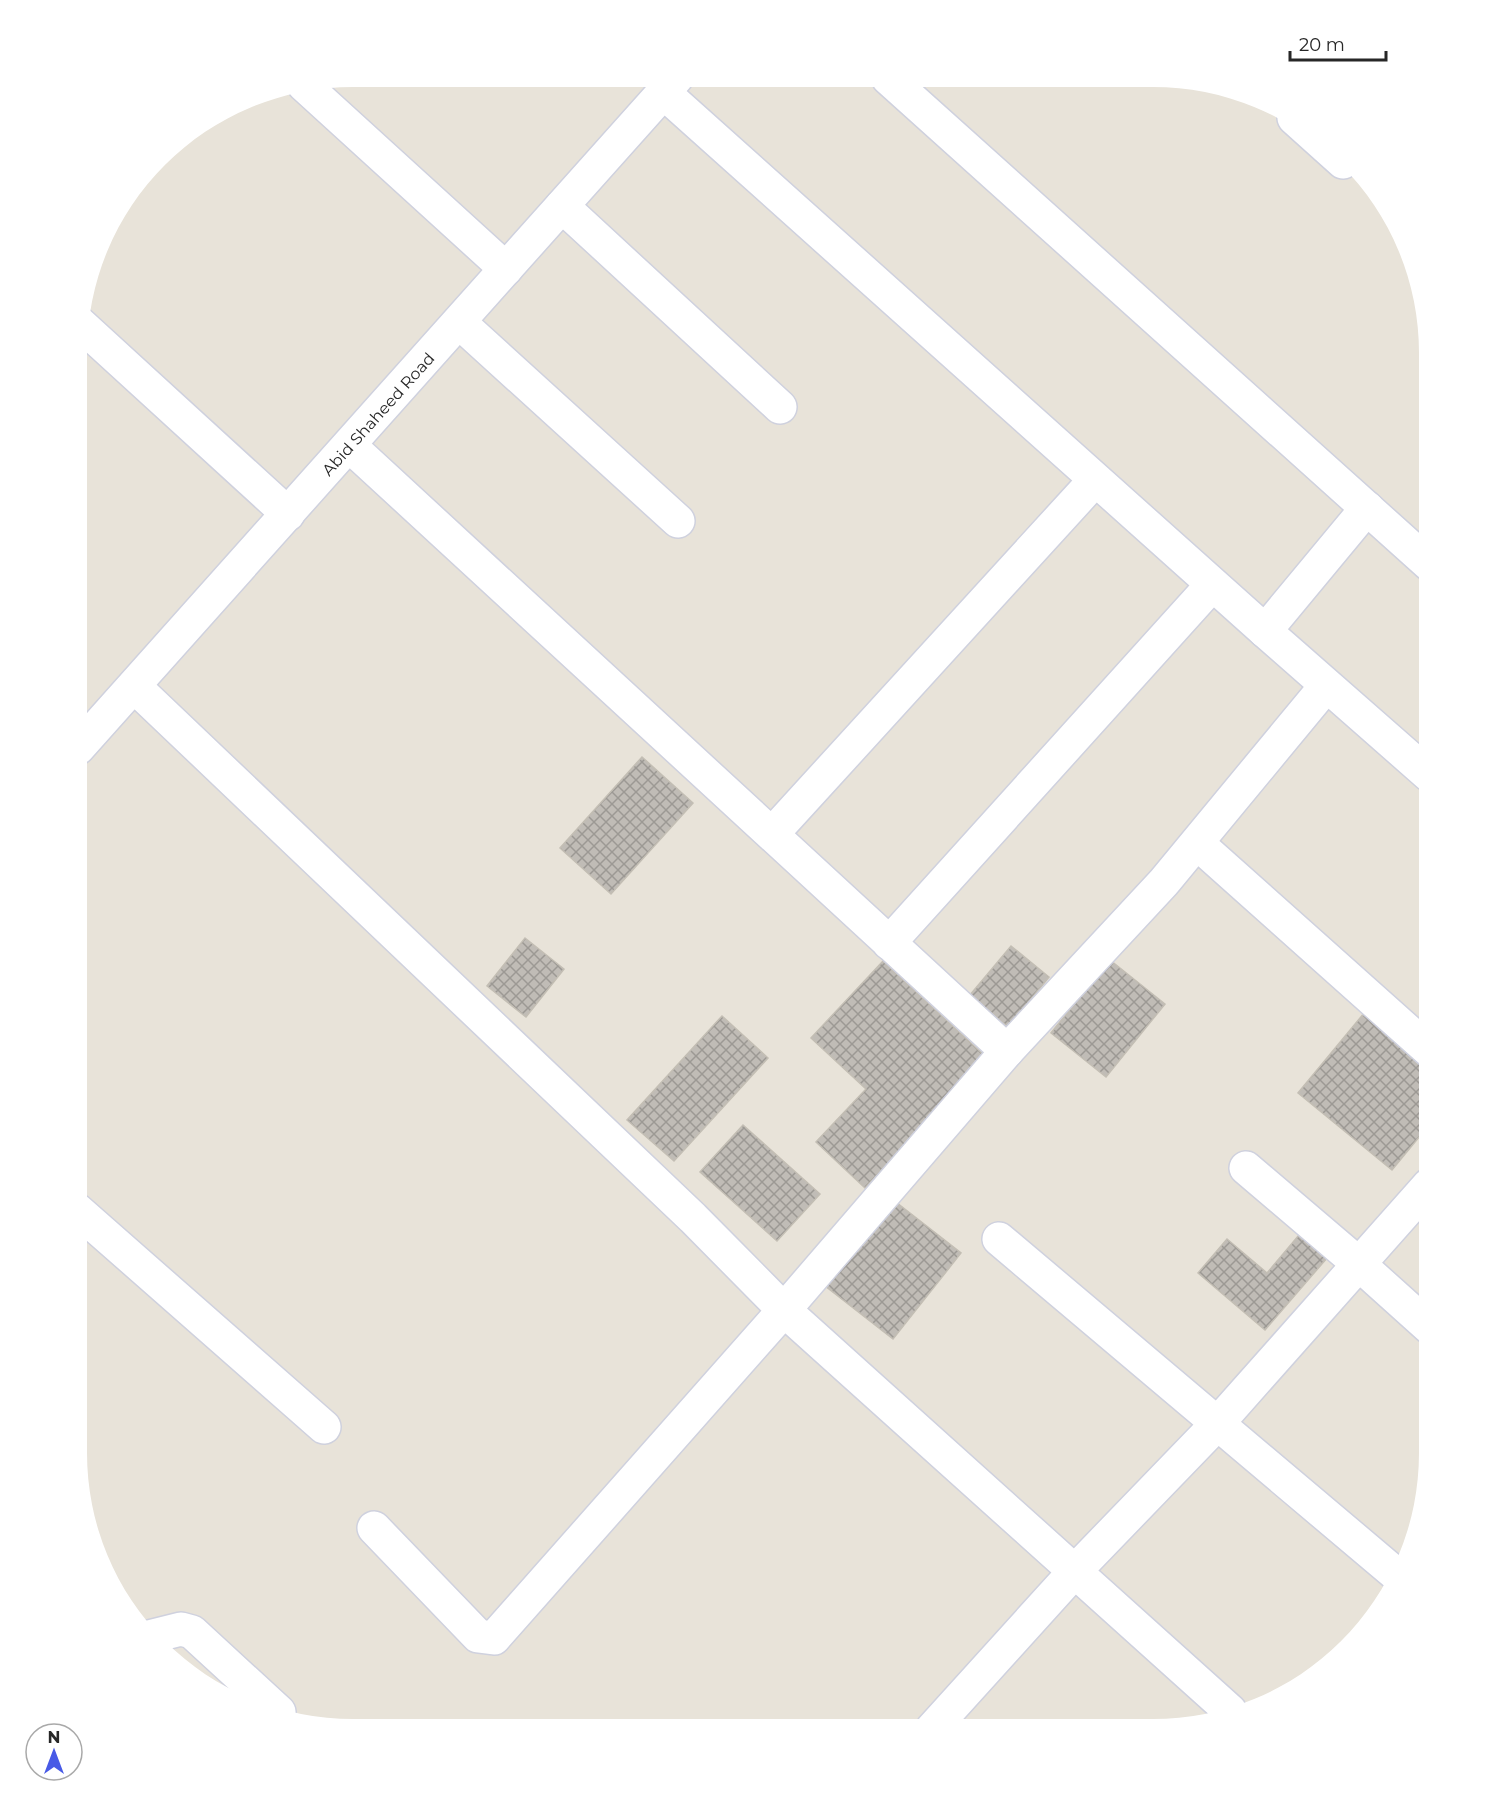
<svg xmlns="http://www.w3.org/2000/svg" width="1506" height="1806" viewBox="0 0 1506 1806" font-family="Montserrat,sans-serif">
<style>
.building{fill:url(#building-cross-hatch);stroke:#c3beb4;stroke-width:1.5}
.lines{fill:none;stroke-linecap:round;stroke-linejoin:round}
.minor-casing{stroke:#cfd1de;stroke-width:36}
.tertiary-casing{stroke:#cfd1de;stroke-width:36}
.minor{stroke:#fff;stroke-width:33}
.tertiary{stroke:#fff;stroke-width:33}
.labels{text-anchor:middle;stroke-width:4.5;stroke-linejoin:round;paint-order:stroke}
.street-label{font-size:16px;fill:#272727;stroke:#fff}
</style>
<defs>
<pattern id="building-cross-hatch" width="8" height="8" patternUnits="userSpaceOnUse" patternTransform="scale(1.5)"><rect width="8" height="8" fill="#c0bcb6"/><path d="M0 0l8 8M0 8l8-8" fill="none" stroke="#9c9994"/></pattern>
</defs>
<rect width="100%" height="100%" fill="#e8e3d9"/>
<g class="building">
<polygon points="642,757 693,803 611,894 560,848"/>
<polygon points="525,938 564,969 526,1017 487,986"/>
<polygon points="1011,946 1049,977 1008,1027 970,995"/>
<polygon points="1110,960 1165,1004 1106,1077 1051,1033"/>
<polygon points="883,961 986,1057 865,1188 816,1142 866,1089 811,1038"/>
<polygon points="1365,1012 1429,1065 1429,1125 1392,1170 1298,1093"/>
<polygon points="722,1016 768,1058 674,1161 627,1120"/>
<polygon points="743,1125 820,1194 777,1241 700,1172"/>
<polygon points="892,1199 961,1253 893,1339 824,1285"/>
<polygon points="1299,1235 1327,1258 1265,1330 1198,1273 1227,1239 1267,1273"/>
</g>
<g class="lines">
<g class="minor-casing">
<g id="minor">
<polyline points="888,78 1429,564"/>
<polyline points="304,85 506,269"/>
<polyline points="663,92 1265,631 1429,775"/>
<polyline points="1294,118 1343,162"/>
<polyline points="562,206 780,407"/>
<polyline points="459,322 678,521"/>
<polyline points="79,323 288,514"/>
<polyline points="350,446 1007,1051"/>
<polyline points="1265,631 1367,508"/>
<polyline points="134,686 693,1218 784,1310 1230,1711"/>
<polyline points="772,834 1095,480"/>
<polyline points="1197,843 1429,1050"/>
<polyline points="889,943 1212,585"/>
<polyline points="1246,1168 1360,1265 1429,1327"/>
<polyline points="77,1210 324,1427"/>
<polyline points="999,1239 1397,1575"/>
<polyline points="374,1528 478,1636 494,1638 784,1310 1007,1051 1164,882 1326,686"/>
<polyline points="149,1637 181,1629 192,1632 279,1712"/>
<polyline points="932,1729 1075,1571 1217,1424 1429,1185"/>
</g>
</g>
<g class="tertiary-casing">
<polyline id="tertiary" points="78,748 677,77"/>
</g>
<use href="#minor" class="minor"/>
<use href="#tertiary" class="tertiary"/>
</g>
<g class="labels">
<g class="street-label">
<text transform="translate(378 414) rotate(-48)" y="6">Abid Shaheed Road</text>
</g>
</g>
<path d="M0 0H1506V1806H0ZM353 87H1153A266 266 0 0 1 1419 353V1453A266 266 0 0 1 1153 1719H353A266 266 0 0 1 87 1453V353A266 266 0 0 1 353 87Z" fill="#fff" fill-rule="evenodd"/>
<g transform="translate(54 1752)"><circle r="28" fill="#ffffff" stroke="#a9a9a9" stroke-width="1.5"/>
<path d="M0-4.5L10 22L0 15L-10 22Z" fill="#485ae6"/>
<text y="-9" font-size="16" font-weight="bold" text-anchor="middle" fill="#272727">N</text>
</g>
<path d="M1290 51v9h96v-9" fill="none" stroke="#272727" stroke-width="3"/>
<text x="1299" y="51" font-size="18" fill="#272727" stroke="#ffffff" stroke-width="4.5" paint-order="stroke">20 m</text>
</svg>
